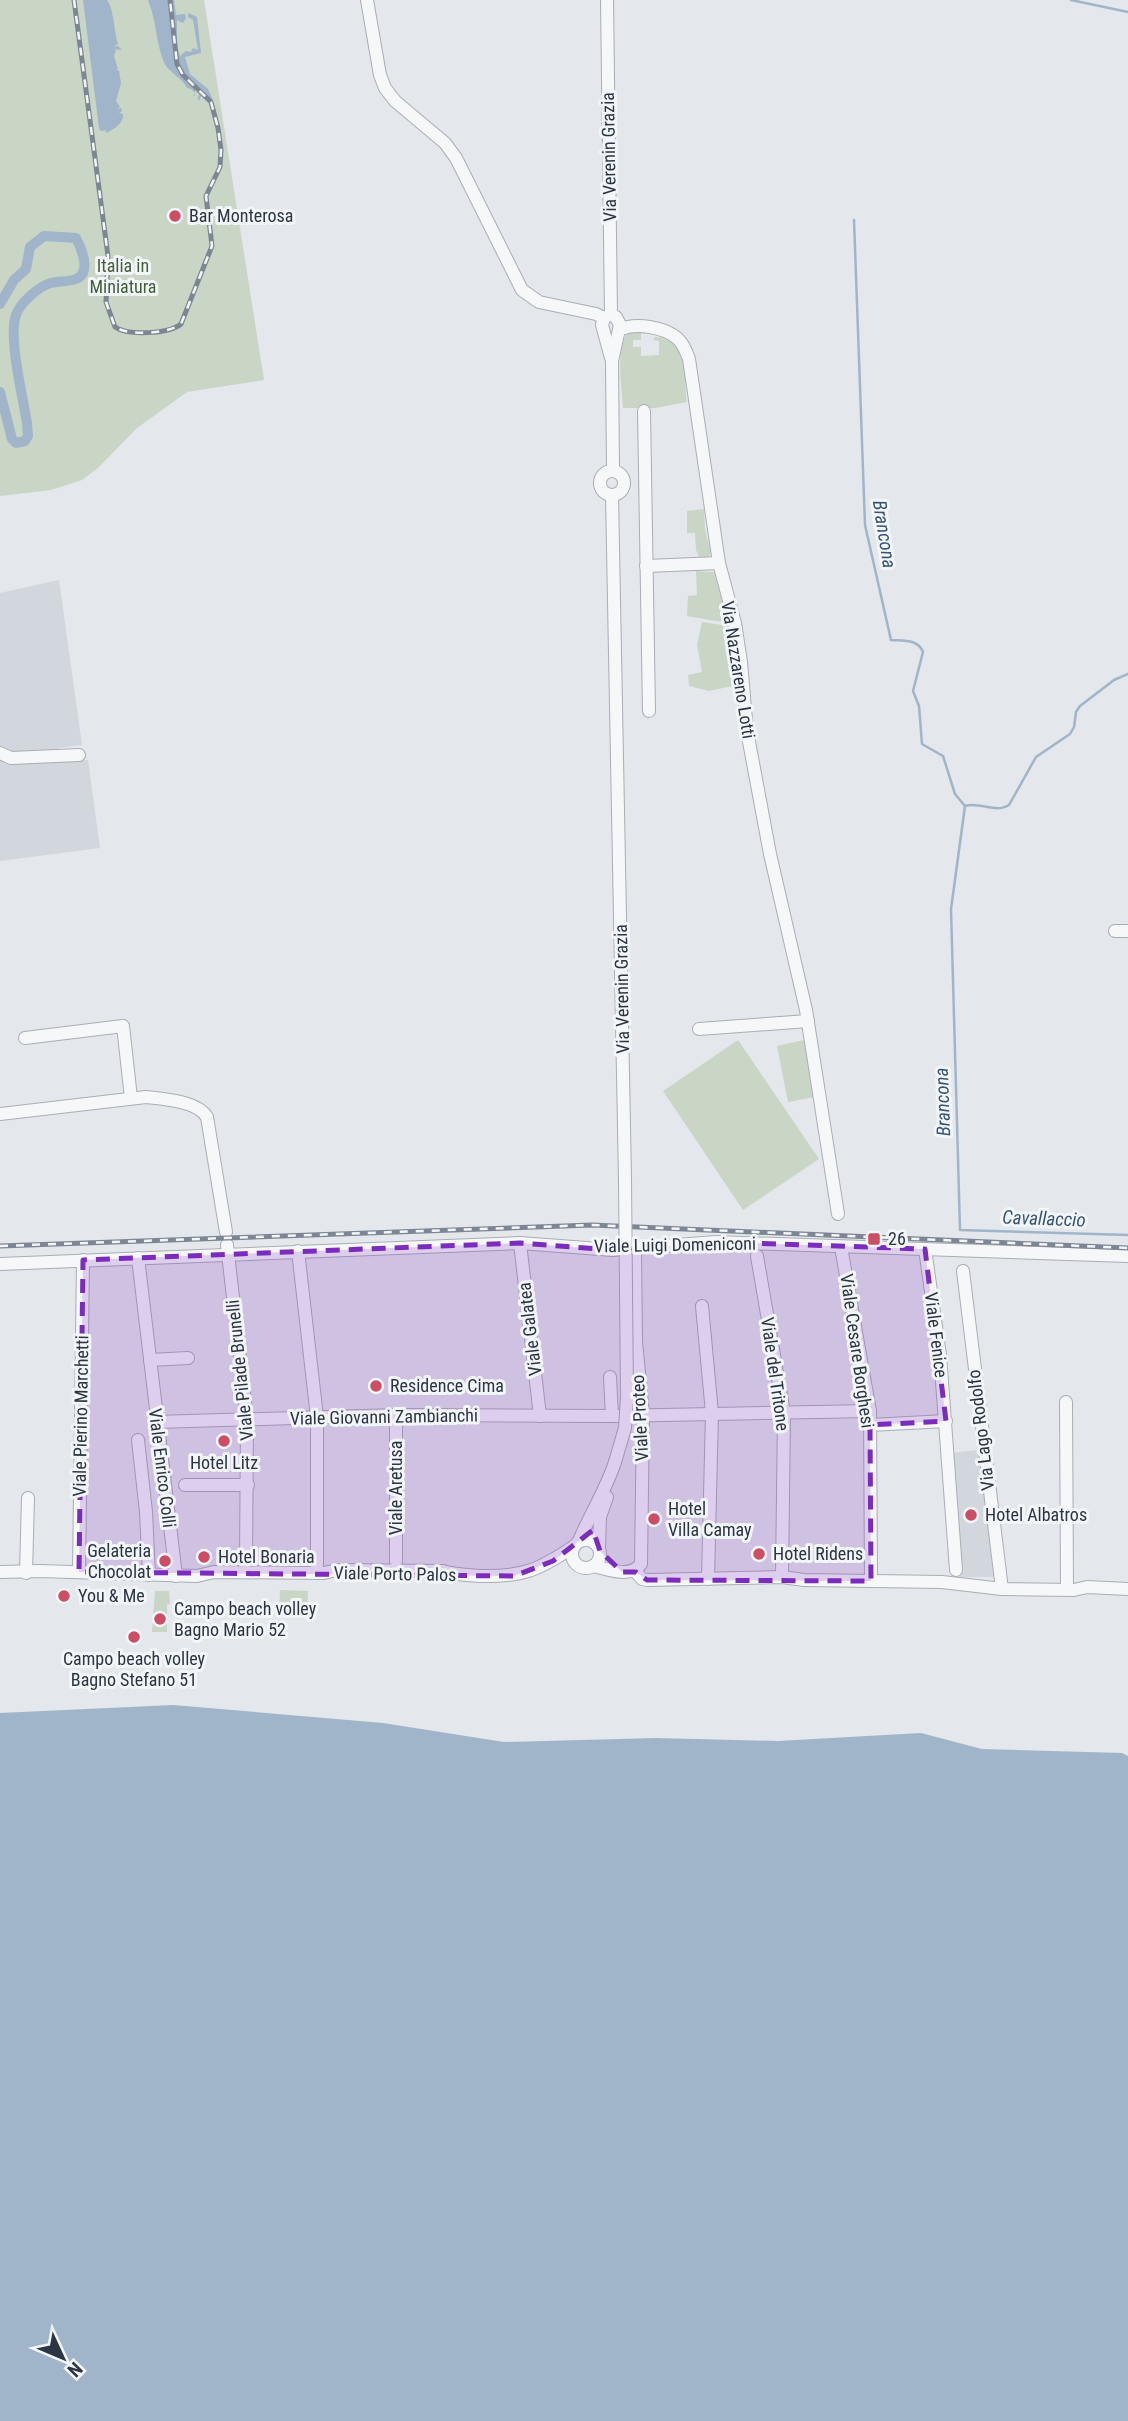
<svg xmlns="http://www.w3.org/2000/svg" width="1128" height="2421" viewBox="0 0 1128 2421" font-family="'Roboto Condensed',sans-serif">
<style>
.built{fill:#d2d6dd}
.green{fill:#c9d5c5}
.water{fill:#a0b5ca}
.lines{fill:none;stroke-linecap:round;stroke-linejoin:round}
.stream{stroke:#a0b5ca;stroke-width:2.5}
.canal{stroke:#a0b5ca;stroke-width:10}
.minor-casing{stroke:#a9aeb5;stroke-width:14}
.minor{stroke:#f6f7f9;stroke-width:12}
.rail-casing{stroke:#7d8794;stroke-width:5}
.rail{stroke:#f3f6f8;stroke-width:2.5;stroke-dasharray:8;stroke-linecap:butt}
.minor-bridge-casing{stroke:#a9aeb5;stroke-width:14;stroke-linecap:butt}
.minor-bridge{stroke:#f6f7f9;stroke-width:12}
.marked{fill:#7b2cbf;fill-opacity:0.2;stroke:#7b2cbf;stroke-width:5;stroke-dasharray:14 9;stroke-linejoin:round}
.poi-dot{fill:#cc4d64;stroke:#f3f6f8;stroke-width:2.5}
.labels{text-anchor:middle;stroke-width:6;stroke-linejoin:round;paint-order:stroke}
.street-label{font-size:18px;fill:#2b3543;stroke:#f3f6f8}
.poi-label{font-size:18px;fill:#2b3543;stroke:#f3f6f8;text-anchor:start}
.park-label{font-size:18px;fill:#415f39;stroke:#f3f6f8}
.water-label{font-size:19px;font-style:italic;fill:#365576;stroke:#f3f6f8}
</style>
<rect width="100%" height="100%" fill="#e4e7eb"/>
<g class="built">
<polygon points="59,580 82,745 58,748 57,752 16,754 0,747 0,593"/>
<polygon points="0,759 5,764 88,760 100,848 0,861"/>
<polygon points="978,1450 996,1577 960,1577 952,1453"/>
</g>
<g class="green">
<polygon points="0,0 204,0 264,380 187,392 137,428 98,468 82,480 51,490 0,496"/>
<path d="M628 332 641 333V340H633V347H641V356L659 355V341L653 340 655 337C690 339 684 379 687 402L655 408H623C622 385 615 351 628 332Z"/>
<polygon points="704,509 705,529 711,553 708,557 699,557 696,550 695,533 687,533 687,511"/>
<polygon points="696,571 714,572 728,623 687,616 688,596 697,595"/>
<polygon points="702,622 729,626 737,685 709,691 689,686 688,675 702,672 697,645"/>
<polygon points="738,1040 819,1159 743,1210 663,1091"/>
<polygon points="804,1040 815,1097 788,1102 777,1046"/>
<polygon points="280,1590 308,1591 307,1617 279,1616"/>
<polygon points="155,1591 169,1591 170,1604 165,1605 167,1605 167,1632 152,1632"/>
</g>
<g class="water">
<path d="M83 0H107C114 9 114 31 118 44L113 47 118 46 122 50 112 49 116 50 114 56 118 69H116L119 71 121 83 116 101 120 107 117 109 121 108 122 111 119 113 123 114C124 123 115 128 107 133L105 131 108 130 101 131 99 128Z"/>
<path d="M148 0H174L176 15 185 14 186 18 183 23 177 20V47L180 56 186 51 191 52 193 48 198 50 193 20 188 17V13L197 17 201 53 185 57 190 74 208 89 213 100H205L203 91 199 101 198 98 197 100 199 95V86L195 87V95L193 96 195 93 191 89 187 88C182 77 167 72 163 60 156 41 156 19 148 0Z"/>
<polygon points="173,1705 383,1723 504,1742 656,1738 778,1741 921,1733 982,1749 1122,1753 1128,1756 1128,2421 0,2421 0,1713"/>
</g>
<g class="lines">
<g class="stream">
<polyline points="1071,0 1128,12"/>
<path d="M854 220 865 525 891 640C904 641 918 639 923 652L913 691 919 706 922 744 943 756 955 794 965 806"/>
<polyline points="965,806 951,909 960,1230 1128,1235"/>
<path d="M965 806C980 801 995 814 1009 805L1036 757 1070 734 1074 727 1076 712 1080 706 1114 680 1128 674"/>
</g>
<path class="canal" d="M0 304 14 280 26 269 30 247 44 236 76 238C81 247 91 271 78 278 71 282 59 281 51 283 39 286 20 303 16 315 8 337 23 398 27 423L28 436 25 441 16 443 12 439 0 392"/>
<g class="minor-casing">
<g id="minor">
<polyline points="367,0 380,75 385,88 395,101 445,143 456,158 522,290 539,302 596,314 604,318"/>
<polyline points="607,0 611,315"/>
<polyline points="610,315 604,318 602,325 611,358"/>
<polyline points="611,315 616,317 620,325 612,361 613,471"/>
<path d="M619 330C635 322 665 327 678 339 684 345 686 351 689 359L719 563 735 623 741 662 747 731 770 854 806 1010 838 1214"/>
<polyline points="644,411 649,711"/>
<circle cx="612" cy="483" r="12"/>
<polyline points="612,495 625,1180"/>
<polyline points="646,566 719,563"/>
<polyline points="0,753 11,758 79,755"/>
<polyline points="1115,931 1128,931"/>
<polyline points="699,1029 808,1021"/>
<polyline points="25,1038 123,1026 131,1098"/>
<path d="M0 1114 146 1097C164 1099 197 1101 207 1117L226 1232"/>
<polyline points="520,1243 540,1416"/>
<polyline points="227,1245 247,1419 246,1562"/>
<polyline points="841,1247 870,1411 871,1581"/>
<polyline points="925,1249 940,1355 956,1570"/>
<polyline points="298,1251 317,1417 317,1573"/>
<polyline points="757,1256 784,1413 782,1577"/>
<polyline points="138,1258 176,1576"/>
<polyline points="0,1264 520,1243 613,1250 716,1242 1128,1256"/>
<polyline points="963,1271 1002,1589"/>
<polyline points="702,1306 712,1413 708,1579"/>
<polyline points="150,1360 188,1358"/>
<polyline points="610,1377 612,1416"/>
<polyline points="1066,1402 1067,1589"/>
<polyline points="156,1422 396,1415 612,1416 870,1411"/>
<polyline points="870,1425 946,1421"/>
<polyline points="138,1440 146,1512 149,1575"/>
<polyline points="185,1485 248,1485"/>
<circle cx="586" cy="1554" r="14"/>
<path d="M579 1541C590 1514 606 1490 615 1462"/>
<polyline points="599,1547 600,1517 607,1497"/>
<polyline points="396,1561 396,1415"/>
<path d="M593 1566C609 1569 630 1579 641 1564L643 1414 636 1342 635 1250"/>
<polyline points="635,1571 642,1579 647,1580 782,1577 804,1580 942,1582 1002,1589 1074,1590 1087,1587 1128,1589"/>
<path d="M0 1572 40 1571 197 1576 214 1572 324 1573 337 1570 443 1571C456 1575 468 1575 481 1576 522 1577 539 1570 573 1547"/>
<polyline points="79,1572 83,1260"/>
<polyline points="26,1573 28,1498"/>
</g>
</g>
<use href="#minor" class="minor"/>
<g class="rail-casing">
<g id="rail">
<path d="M74 0 108 256 106 302 115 327C128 336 169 334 181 324L212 246 206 196 220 167 221 150 218 128 211 102 183 75 177 64 170 0"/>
<polyline points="0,1246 592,1225 1128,1248"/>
</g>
</g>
<use href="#rail" class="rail"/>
<g class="minor-bridge-casing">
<polyline id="minor-bridge" points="615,1462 625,1428 627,1398 625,1180"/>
</g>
<use href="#minor-bridge" class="minor-bridge"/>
</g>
<path class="marked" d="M716 1242 925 1249 946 1421 870 1425 871 1581 647 1580 636 1572H622L600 1551 593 1530 553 1561 514 1576 79 1572 83 1260 520 1243 613 1250Z"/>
<g class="poi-dot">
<circle cx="175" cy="216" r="7"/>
<rect x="867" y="1232" width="14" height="14" rx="3.5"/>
<circle cx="376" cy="1386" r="7"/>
<circle cx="224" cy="1441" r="7"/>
<circle cx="971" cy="1515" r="7"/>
<circle cx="654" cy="1519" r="7"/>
<circle cx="759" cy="1554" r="7"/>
<circle cx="204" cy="1557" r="7"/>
<circle cx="165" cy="1561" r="7"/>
<circle cx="64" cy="1596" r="7"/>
<circle cx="160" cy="1619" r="7"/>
<circle cx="134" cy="1637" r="7"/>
</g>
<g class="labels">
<g class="street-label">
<text transform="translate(609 157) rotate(-91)" y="6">Via Verenin Grazia</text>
<text transform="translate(738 670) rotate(81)" y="6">Via Nazzareno Lotti</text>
<text transform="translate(622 989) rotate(-91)" y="6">Via Verenin Grazia</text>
<text transform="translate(675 1245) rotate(-1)" y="6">Viale Luigi Domeniconi</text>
<text transform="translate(530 1329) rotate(-97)" y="6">Viale Galatea</text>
<text transform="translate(936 1335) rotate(83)" y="6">Viale Fenice</text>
<text transform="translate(857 1351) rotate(82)" y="6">Viale Cesare Borghesi</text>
<text transform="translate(240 1370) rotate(-96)" y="6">Viale Pilade Brunelli</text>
<text transform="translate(775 1374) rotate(82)" y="6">Viale del Tritone</text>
<text transform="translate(81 1416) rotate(-89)" y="6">Viale Pierino Marchetti</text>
<text transform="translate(384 1417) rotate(-1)" y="6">Viale Giovanni Zambianchi</text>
<text transform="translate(640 1418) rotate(-93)" y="6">Viale Proteo</text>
<text transform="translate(981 1430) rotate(-97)" y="6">Via Lago Rodolfo</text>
<text transform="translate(162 1468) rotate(83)" y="6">Viale Enrico Colli</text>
<text transform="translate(396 1488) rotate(-90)" y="6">Viale Aretusa</text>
<text transform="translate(395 1574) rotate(1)" y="6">Viale Porto Palos</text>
</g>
<g class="poi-label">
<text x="189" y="222">Bar Monterosa</text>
<text x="888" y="1245">26</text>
<text x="390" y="1392">Residence Cima</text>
<text x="224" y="1469" text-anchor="middle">Hotel Litz</text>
<text x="668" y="1515">Hotel<tspan x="668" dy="21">Villa Camay</tspan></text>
<text x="985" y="1521">Hotel Albatros</text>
<text x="151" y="1557" text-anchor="end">Gelateria<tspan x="151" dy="21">Chocolat</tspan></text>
<text x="773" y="1560">Hotel Ridens</text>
<text x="218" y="1563">Hotel Bonaria</text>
<text x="78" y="1602">You &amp; Me</text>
<text x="174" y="1615">Campo beach volley<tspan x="174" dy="21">Bagno Mario 52</tspan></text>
<text x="134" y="1665" text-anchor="middle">Campo beach volley<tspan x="134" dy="21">Bagno Stefano 51</tspan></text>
</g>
<g class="park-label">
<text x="123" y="272">Italia in<tspan x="123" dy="21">Miniatura</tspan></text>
</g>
<g class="water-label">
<text transform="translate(885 534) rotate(81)" y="7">Brancona</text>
<text transform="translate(942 1102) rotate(-92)" y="7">Brancona</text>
<text transform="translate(1044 1218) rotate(2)" y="7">Cavallaccio</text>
</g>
</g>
<g transform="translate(63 2358) rotate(134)" stroke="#f3f6f8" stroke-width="5" paint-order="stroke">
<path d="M0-5L12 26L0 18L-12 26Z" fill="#2b3543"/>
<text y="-10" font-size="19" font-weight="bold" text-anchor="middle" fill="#2b3543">N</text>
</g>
</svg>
